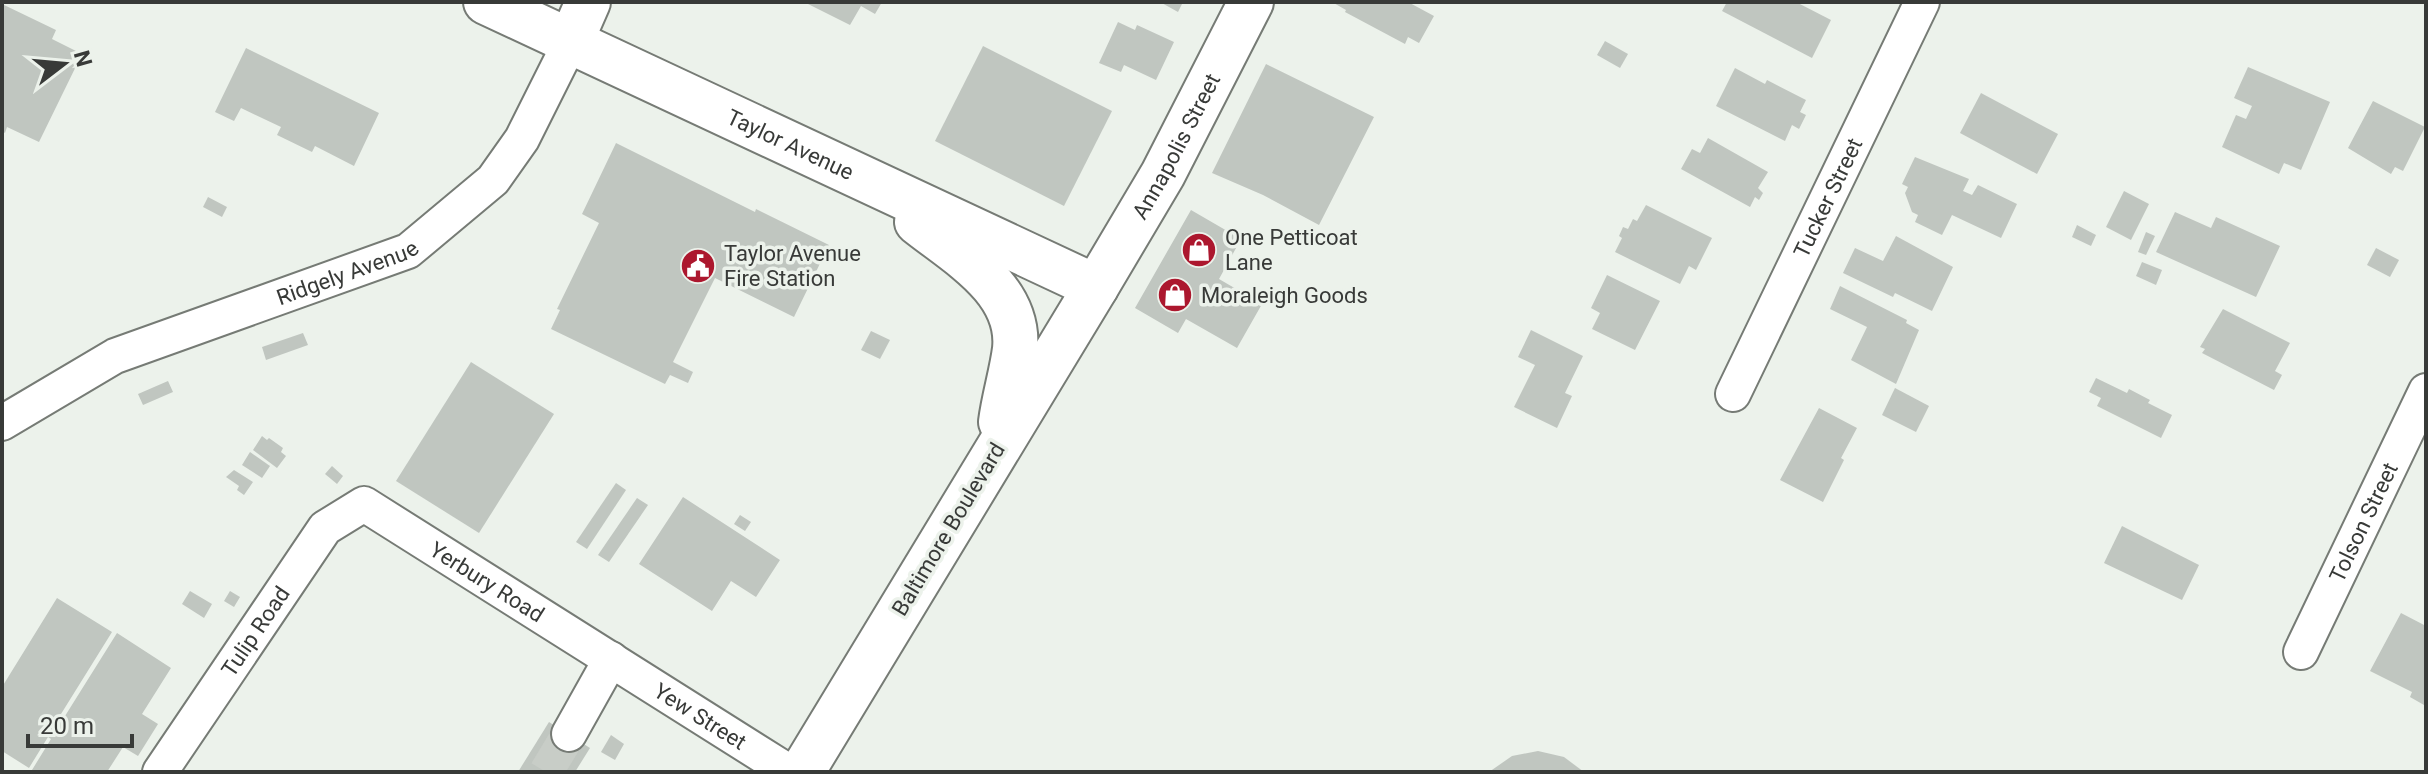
<svg xmlns="http://www.w3.org/2000/svg" width="2428" height="774" viewBox="0 0 2428 774" font-family="Roboto,sans-serif">
<style>
.building{fill:#c0c6c0}
.lines{fill:none;stroke-linecap:round;stroke-linejoin:round}
.street-tunnel{stroke:#c8cdc7;stroke-width:34;stroke-dasharray:34 17;stroke-linecap:butt}
.street-casing{stroke:#767b75;stroke-width:38}
.secondary-casing{stroke:#767b75;stroke-width:48}
.primary-casing{stroke:#767b75;stroke-width:48}
.street{stroke:#fff;stroke-width:34}
.secondary{stroke:#fff;stroke-width:44}
.primary{stroke:#fff;stroke-width:44}
.labels{text-anchor:middle;stroke-width:7;stroke-linejoin:round;paint-order:stroke}
.street-label{font-size:22px;fill:#383a38;stroke:#ecf2eb}
.poi-label{font-size:22px;fill:#383a38;stroke:#ecf2eb;text-anchor:start}
</style>
<rect width="100%" height="100%" fill="#ecf2eb"/>
<g class="building">
<polygon points="804,2 882,2 875,14 861,6 850,25"/>
<polygon points="1160,2 1183,2 1178,12"/>
<polygon points="1332,2 1408,2 1434,16 1419,43 1408,37 1405,44 1345,12 1346,10"/>
<polygon points="1727,2 1796,2 1831,20 1812,58 1722,11"/>
<polygon points="2,4 56,30 52,39 82,54 39,142 7,127 5,133 2,131"/>
<polygon points="1118,22 1135,30 1137,25 1174,42 1156,80 1124,65 1121,72 1099,63"/>
<polygon points="1605,41 1628,54 1620,68 1597,55"/>
<polygon points="983,46 1112,111 1064,206 935,141"/>
<polygon points="246,48 379,113 354,166 315,146 312,152 277,135 281,127 241,108 234,121 215,112"/>
<polygon points="1266,64 1374,117 1319,225 1263,195 1212,173"/>
<polygon points="2248,67 2330,102 2301,170 2284,163 2279,174 2222,147 2236,115 2246,119 2252,106 2234,98"/>
<polygon points="1735,68 1765,84 1767,80 1806,100 1800,112 1806,115 1799,129 1792,125 1785,141 1716,106"/>
<polygon points="1981,93 2058,134 2037,174 1960,133"/>
<polygon points="2373,101 2425,127 2403,171 2395,167 2391,174 2348,148"/>
<polygon points="1708,138 1768,172 1758,188 1763,193 1759,200 1755,197 1750,207 1681,169 1692,149 1700,153"/>
<polygon points="616,143 755,212 756,209 829,245 794,317 715,278 673,362 693,372 688,383 670,375 665,384 551,329 560,310 557,309 599,223 582,214"/>
<polygon points="1915,157 1969,179 1963,191 1972,195 1978,185 2017,204 2001,238 1952,215 1942,235 1915,222 1918,215 1912,212 1905,193 1908,187 1902,184"/>
<polygon points="2124,191 2149,204 2131,240 2106,227"/>
<polygon points="208,197 227,207 222,217 203,207"/>
<polygon points="1646,205 1712,238 1696,270 1689,266 1680,284 1615,252 1622,238 1619,236 1623,227 1628,229 1633,219 1637,221"/>
<polygon points="1191,210 1241,239 1219,279 1262,304 1237,348 1186,319 1178,333 1135,308"/>
<polygon points="2175,212 2211,228 2216,217 2280,246 2256,297 2156,252"/>
<polygon points="2077,225 2096,235 2091,246 2072,237"/>
<polygon points="2146,232 2155,236 2146,255 2138,252"/>
<polygon points="1896,236 1953,267 1932,311 1895,293 1893,297 1843,273 1855,248 1883,261"/>
<polygon points="2376,248 2399,260 2390,277 2367,265"/>
<polygon points="2142,262 2162,270 2156,285 2136,276"/>
<polygon points="1607,275 1660,301 1635,350 1592,329 1600,313 1591,308"/>
<polygon points="1840,286 1907,320 1906,323 1919,330 1896,384 1851,360 1867,327 1830,309"/>
<polygon points="2223,309 2290,343 2275,371 2282,375 2274,390 2202,353 2205,349 2200,347"/>
<polygon points="1531,330 1583,356 1565,393 1572,396 1557,428 1514,407 1535,365 1518,357"/>
<polygon points="871,331 890,340 880,359 861,350"/>
<polygon points="303,333 308,345 266,360 262,347"/>
<polygon points="471,362 554,414 479,533 396,481"/>
<polygon points="2096,378 2127,393 2129,389 2150,400 2148,403 2172,415 2161,438 2097,406 2101,398 2089,392"/>
<polygon points="168,381 173,392 143,405 138,394"/>
<polygon points="1895,388 1929,406 1916,432 1882,415"/>
<polygon points="1819,408 1857,428 1841,458 1844,460 1823,502 1780,480"/>
<polygon points="262,436 267,440 269,438 283,448 281,452 286,456 277,468 253,450"/>
<polygon points="250,452 270,466 262,478 242,465"/>
<polygon points="332,466 343,476 337,484 325,474"/>
<polygon points="234,470 253,482 244,495 237,490 239,486 226,477"/>
<polygon points="616,483 626,490 587,549 576,542"/>
<polygon points="683,497 780,560 756,597 731,581 712,611 639,564"/>
<polygon points="637,498 648,505 609,562 598,555"/>
<polygon points="740,515 751,522 745,531 734,524"/>
<polygon points="2122,526 2199,565 2182,600 2104,563"/>
<polygon points="190,591 212,604 204,618 182,604"/>
<polygon points="230,591 240,597 234,607 224,601"/>
<polygon points="57,598 112,632 61,714 65,716 117,633 171,668 142,714 158,724 138,756 123,747 107,772 36,772 32,770 51,739 48,737 29,768 2,751 2,687"/>
<polygon points="2401,613 2426,626 2424,705 2410,697 2412,692 2370,671"/>
<polygon points="549,722 590,748 575,772 518,772"/>
<polygon points="611,735 624,744 615,760 601,752"/>
<polygon points="1538,751 1564,757 1584,772 1489,772 1512,756"/>
</g>
<g class="lines">
<polyline class="street-tunnel" points="546,772 569,734"/>
<g class="street-casing">
<g id="street">
<path id="s1" d="M1733 394 1922 2"/>
<path id="s2" d="M2 423 115 356 408 251 493 180 522 139 571 41"/>
<path id="s3" d="M2301 652 2426 391"/>
<polyline points="569,734 611,659"/>
<path id="s4" d="M160 772 325 528 364 504 789 772"/>
</g>
</g>
<g class="secondary-casing">
<g id="secondary">
<polyline points="571,41 588,2"/>
<path id="s5" d="M1096 287 1163 174 1251 2"/>
</g>
</g>
<g class="primary-casing">
<g id="primary">
<path id="s6" d="M486 2 1096 287 802 772"/>
<path d="M917 222C957 254 1021 289 1015 349 1012 373 1004 398 1001 422"/>
</g>
</g>
<use href="#street" class="street"/>
<use href="#secondary" class="secondary"/>
<use href="#primary" class="primary"/>
</g>
<defs>
<g id="shop-disc" transform="scale(1.8)"><circle r="9.5" fill="#ac172e" stroke="#ecf2eb"/><path d="M-5-2.5h2.3a2.7 3.5 0 0 1 5.4 0H5L5.5 6h-11ZM-1.5-2.5h3a1.5 2.3 0 0 0-3 0Z" fill="#fff"/></g>
<g id="civic-disc" transform="scale(1.8)"><circle r="9.5" fill="#ac172e" stroke="#ecf2eb"/><path d="M-.6-6.5H3V-4.5H.6V-3L4-1V1h2V6H-6V1h2V-1L-.6-3ZM-1.2 2.5V6h2.4V2.5Z" fill="#fff"/></g>
</defs>
<g fill-rule="evenodd">
<use href="#shop-disc" x="1199" y="250"/>
<use href="#civic-disc" x="698" y="266"/>
<use href="#shop-disc" x="1175" y="295"/>
</g>
<g class="labels">
<g class="street-label">
<text dy="8" stroke="none"><textPath href="#s6" startOffset="336">Taylor Avenue</textPath></text>
<text dy="8" stroke="none"><textPath href="#s5" startOffset="162">Annapolis Street</textPath></text>
<text dy="8" stroke="none"><textPath href="#s1" startOffset="218">Tucker Street</textPath></text>
<text dy="8" stroke="none"><textPath href="#s2" startOffset="378">Ridgely Avenue</textPath></text>
<text dy="8" stroke="none"><textPath href="#s3" startOffset="144">Tolson Street</textPath></text>
<text transform="translate(948 529) rotate(-59)" y="8">Baltimore Boulevard</text>
<text dy="8" stroke="none"><textPath href="#s4" startOffset="486">Yerbury Road</textPath></text>
<text dy="8" stroke="none"><textPath href="#s4" startOffset="170">Tulip Road</textPath></text>
<text dy="8" stroke="none"><textPath href="#s4" startOffset="738">Yew Street</textPath></text>
</g>
<g class="poi-label">
<text x="1225" y="245">One Petticoat<tspan x="1225" dy="25">Lane</tspan></text>
<text x="724" y="261">Taylor Avenue<tspan x="724" dy="25">Fire Station</tspan></text>
<text x="1201" y="303">Moraleigh Goods</text>
</g>
</g>
<rect width="2428" height="774" fill="none" stroke="#383a38" stroke-width="8"/>
<g transform="translate(64 64) rotate(74)" stroke="#ecf2eb" stroke-width="6" paint-order="stroke">
<path d="M0-6L14 30L0 20L-14 30Z" fill="#383a38"/>
<text y="-12" font-size="22" font-weight="bold" text-anchor="middle" fill="#383a38">N</text>
</g>
<path d="M28 734v12h104v-12" fill="none" stroke="#383a38" stroke-width="4"/>
<text x="40" y="734" font-size="24" fill="#383a38" stroke="#ecf2eb" stroke-width="6" paint-order="stroke">20 m</text>
</svg>
